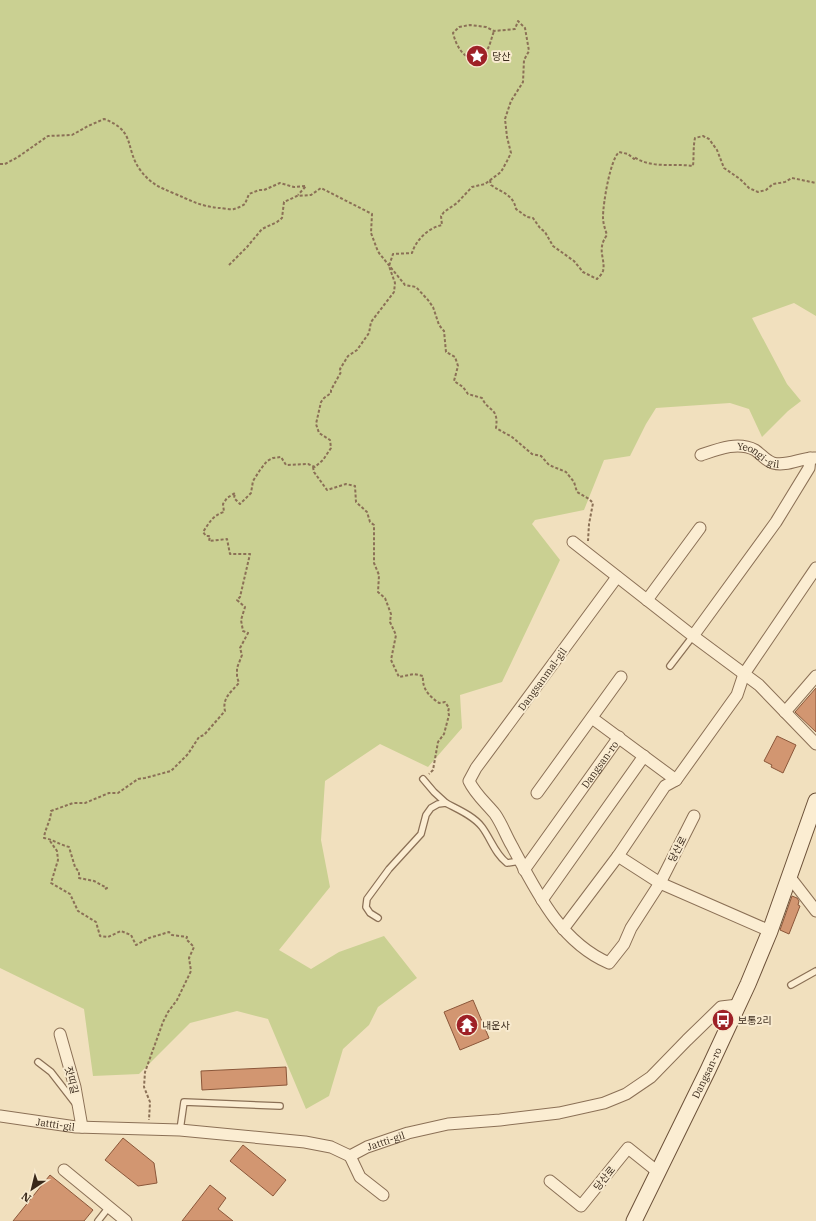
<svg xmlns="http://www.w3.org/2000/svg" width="816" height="1221" viewBox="0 0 816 1221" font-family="'IBM Plex Serif','Noto Sans KR',serif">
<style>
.green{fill:#cad092}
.building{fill:#d29671;stroke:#8b573a}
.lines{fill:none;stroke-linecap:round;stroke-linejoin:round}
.lane-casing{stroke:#8b7056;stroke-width:8}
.street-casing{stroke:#8b7056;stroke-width:13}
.secondary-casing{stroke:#6c5139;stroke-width:17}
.path{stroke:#8b7056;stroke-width:2;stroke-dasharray:3 2;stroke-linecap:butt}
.lane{stroke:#fbedd2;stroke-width:5.5}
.street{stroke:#fbedd2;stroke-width:11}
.secondary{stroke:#fbedd2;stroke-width:15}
.labels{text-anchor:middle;stroke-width:4;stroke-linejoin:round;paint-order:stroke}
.poi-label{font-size:10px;fill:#39291b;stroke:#f8eacf;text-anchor:start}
.street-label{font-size:10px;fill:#39291b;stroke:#f8eacf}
</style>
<rect width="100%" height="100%" fill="#f1e0be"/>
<polygon class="green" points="0,0 816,0 816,316 794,303 752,318 787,384 801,401 788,411 762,437 749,409 730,403 656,408 646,424 630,456 604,460 584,510 535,520 532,524 560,560 502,682 460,695 462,728 428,767 380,744 325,781 321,840 330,887 279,950 311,969 339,952 384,936 417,978 378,1007 369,1025 343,1049 329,1096 306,1109 268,1019 237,1011 190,1023 139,1074 93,1076 84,1009 0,968"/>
<g class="building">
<polygon points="816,688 816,732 795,712"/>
<polygon points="777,736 796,745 783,773 771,767 772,765 764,761"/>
<polygon points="792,896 797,898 799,901 798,905 800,906 789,934 780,930"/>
<polygon points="473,1000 489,1038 460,1050 444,1012"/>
<polygon points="286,1067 287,1085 202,1090 201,1071"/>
<polygon points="123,1138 154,1163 157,1183 138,1186 105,1160"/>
<polygon points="243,1145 286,1180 273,1196 230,1161"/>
<polygon points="50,1175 93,1210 84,1221 13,1221"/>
<polygon points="210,1185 226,1198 218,1209 233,1221 182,1221"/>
</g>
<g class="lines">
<g class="lane-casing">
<g id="lane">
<polyline points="670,666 693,636"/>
<polyline points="423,779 434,792 446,803"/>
<path d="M378 918 370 913 366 907 367 899 389 869 421 834 426 815 431 808 438 804 446 803C457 809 474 816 482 827 491 839 495 854 507 863L520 861"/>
<polyline points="791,985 816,971"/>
<polyline points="38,1062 51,1072 75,1103"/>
<polyline points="180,1130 184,1102 280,1106"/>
<polyline points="98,1221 109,1207"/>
</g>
</g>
<g class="street-casing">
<g id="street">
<path id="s1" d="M701 455C718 449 738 441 755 450 761 454 766 461 773 463 787 467 802 457 815 458"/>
<polyline points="573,542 693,636 759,685 816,744"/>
<path d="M617 577 476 768 469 781C475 794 486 803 495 814 502 824 506 836 512 846 536 891 560 942 609 963L624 944 631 928 660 883 694 816"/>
<polyline points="647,600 700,528"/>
<polyline points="693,636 776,522 809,468 810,458"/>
<polyline points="785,712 816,676"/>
<polyline points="592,718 676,780"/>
<polyline points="537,793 621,677"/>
<polyline points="618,856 660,883 770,931"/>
<path id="s2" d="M524 870 619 737"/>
<polyline points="789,876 816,911"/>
<polyline points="542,900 644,756"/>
<polyline points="563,929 618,856 665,786 676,780 737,695 744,674 816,568"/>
<polyline points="60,1034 75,1087 82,1127"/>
<path id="s3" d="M0 1116 76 1127 180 1130 305 1142 331 1147 350 1156 367 1147 408 1133 448 1124 500 1120 559 1113 604 1103 626 1094 651 1077 687 1040 721 1007 738 1005"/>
<polyline points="350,1156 360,1177 383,1195"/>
<polyline points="64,1170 126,1221"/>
<polyline points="550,1181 581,1206 628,1148 658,1172"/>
</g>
</g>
<g class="secondary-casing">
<g id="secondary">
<path id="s4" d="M634 1221 708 1070 748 984 770 931 816 801"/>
</g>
</g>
<g class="path">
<path d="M0 164H5L18 157 48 136 72 135 88 126 104 119C137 131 124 149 141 171 151 184 159 187 173 193 190 200 199 206 219 208 223 208 230 210 234 209 238 208 242 206 245 204L249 194 259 190H264L280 183 294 187 306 186 298 195"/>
<path d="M490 180 491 185C502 193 513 194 516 209L527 217 533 218 540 228 545 232 553 246 574 261 583 272 597 279C599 277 602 274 603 271 606 259 596 250 607 235 605 229 603 223 603 217 603 204 610 160 619 152L628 154 634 159V157C652 169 673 163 693 166 694 156 693 147 695 138L703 136 709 139 717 150 724 168 740 179 749 188 758 192 766 190 773 184 785 182 792 178 816 183"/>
<path d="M229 265 247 247 262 229 277 222 282 218 284 202 297 196 311 195 321 188 372 214 371 233 377 249 379 253 405 285 416 287 428 300 433 307 439 325 444 331 446 352 455 357 458 366 454 381 463 387 468 394 482 398C488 412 499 407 496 428L512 437 532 454 541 456 549 465 566 472 574 482 577 492 589 499 593 503 589 524 588 541"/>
<path d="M313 467 314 472 327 490 346 484 355 486 356 502 367 512 370 522 374 525V563L379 575 378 592 385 598 391 614 390 622 396 635 391 660 399 677 414 674 423 676C422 689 429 696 439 703L445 702 449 708 448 712 449 715 444 734 438 742 433 770 429 774"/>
<polyline points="50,841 57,851 58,860 51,883 70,894 78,911 96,922 100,936 108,937 121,931 131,935 136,945 149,938 169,932 172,935 187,937 186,939 194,947 189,958 191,971 177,1000 168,1012 163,1022 145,1072 144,1087 150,1102 149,1120"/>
<path d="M105 889 107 888 94 881 79 878V872L75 867 69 847C60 845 52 839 44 838 45 828 51 821 51 811L73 803H85L109 793H118L138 779 145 778 171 771 188 754 199 737 204 735 225 711C222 698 231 692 239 683L237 677V668L242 655 240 648 248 633 243 631 241 620 245 607 237 600 240 597 250 554H230L227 539 209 541 210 536H206L203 532C209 523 213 515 224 512L223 504 227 498 235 493 234 498 240 504 251 493 253 481 260 470 267 461 273 458 281 457 286 465 308 464 315 467 323 460 331 448 330 440 319 433 316 424 321 402 324 398 331 393V390L341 372 340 369 348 356 357 350 369 333 371 322 394 292 395 283 389 266 393 254 412 253C416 240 428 228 442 225L441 216 444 212 457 203 472 187 485 184 501 172 507 161 511 153 507 137 505 119 511 101 523 82 524 60 529 51 525 28 518 21 515 29 494 31 486 27 470 25 459 27 453 33C456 45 461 54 472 60 490 53 488 48 494 31"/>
</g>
<use href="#lane" class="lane"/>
<use href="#street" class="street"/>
<use href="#secondary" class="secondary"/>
</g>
<defs>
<g id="sight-disc" transform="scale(1.15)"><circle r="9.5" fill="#9e2127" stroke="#f8eacf"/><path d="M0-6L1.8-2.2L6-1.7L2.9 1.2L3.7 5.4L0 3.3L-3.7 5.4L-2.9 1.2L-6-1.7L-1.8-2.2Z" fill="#fff"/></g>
<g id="bus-disc" transform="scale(1.15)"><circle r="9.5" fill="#9e2127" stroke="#f8eacf"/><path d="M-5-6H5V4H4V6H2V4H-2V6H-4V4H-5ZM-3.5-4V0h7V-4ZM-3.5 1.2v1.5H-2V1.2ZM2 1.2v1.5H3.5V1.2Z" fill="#fff"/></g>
<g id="temple-disc" transform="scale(1.15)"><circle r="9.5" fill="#9e2127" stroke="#f8eacf"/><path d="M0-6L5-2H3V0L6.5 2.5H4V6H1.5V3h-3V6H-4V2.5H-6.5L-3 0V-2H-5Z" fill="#fff"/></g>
</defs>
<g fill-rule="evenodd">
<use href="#sight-disc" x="477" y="56"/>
<use href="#bus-disc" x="723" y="1020"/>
<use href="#temple-disc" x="467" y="1025"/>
</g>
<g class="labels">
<g class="poi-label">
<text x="492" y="60">당산</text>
<text x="738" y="1024">보통2리</text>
<text x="482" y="1029">내운사</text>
</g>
<g class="street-label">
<text dy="4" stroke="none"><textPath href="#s1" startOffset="61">Yeongi-gil</textPath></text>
<text transform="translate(542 679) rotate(-54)" y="4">Dangsanmal-gil</text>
<text dy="4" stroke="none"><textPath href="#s2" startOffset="130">Dangsan-ro</textPath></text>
<text transform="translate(677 849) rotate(-63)" y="4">당산로</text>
<text dy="4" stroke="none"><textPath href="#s4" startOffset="165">Dangsan-ro</textPath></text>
<text transform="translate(72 1080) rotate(76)" y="4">잣띠길</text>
<text dy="4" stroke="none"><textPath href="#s3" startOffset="56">Jattti-gil</textPath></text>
<text dy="4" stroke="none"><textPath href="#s3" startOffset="393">Jattti-gil</textPath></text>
<text transform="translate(604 1178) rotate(-51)" y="4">당산로</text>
</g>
</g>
<g transform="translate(32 1189) rotate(215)" stroke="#f8eacf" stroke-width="3" paint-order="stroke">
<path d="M0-3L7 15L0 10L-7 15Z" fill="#39291b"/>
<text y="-6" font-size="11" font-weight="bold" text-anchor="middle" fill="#39291b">N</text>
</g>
</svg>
